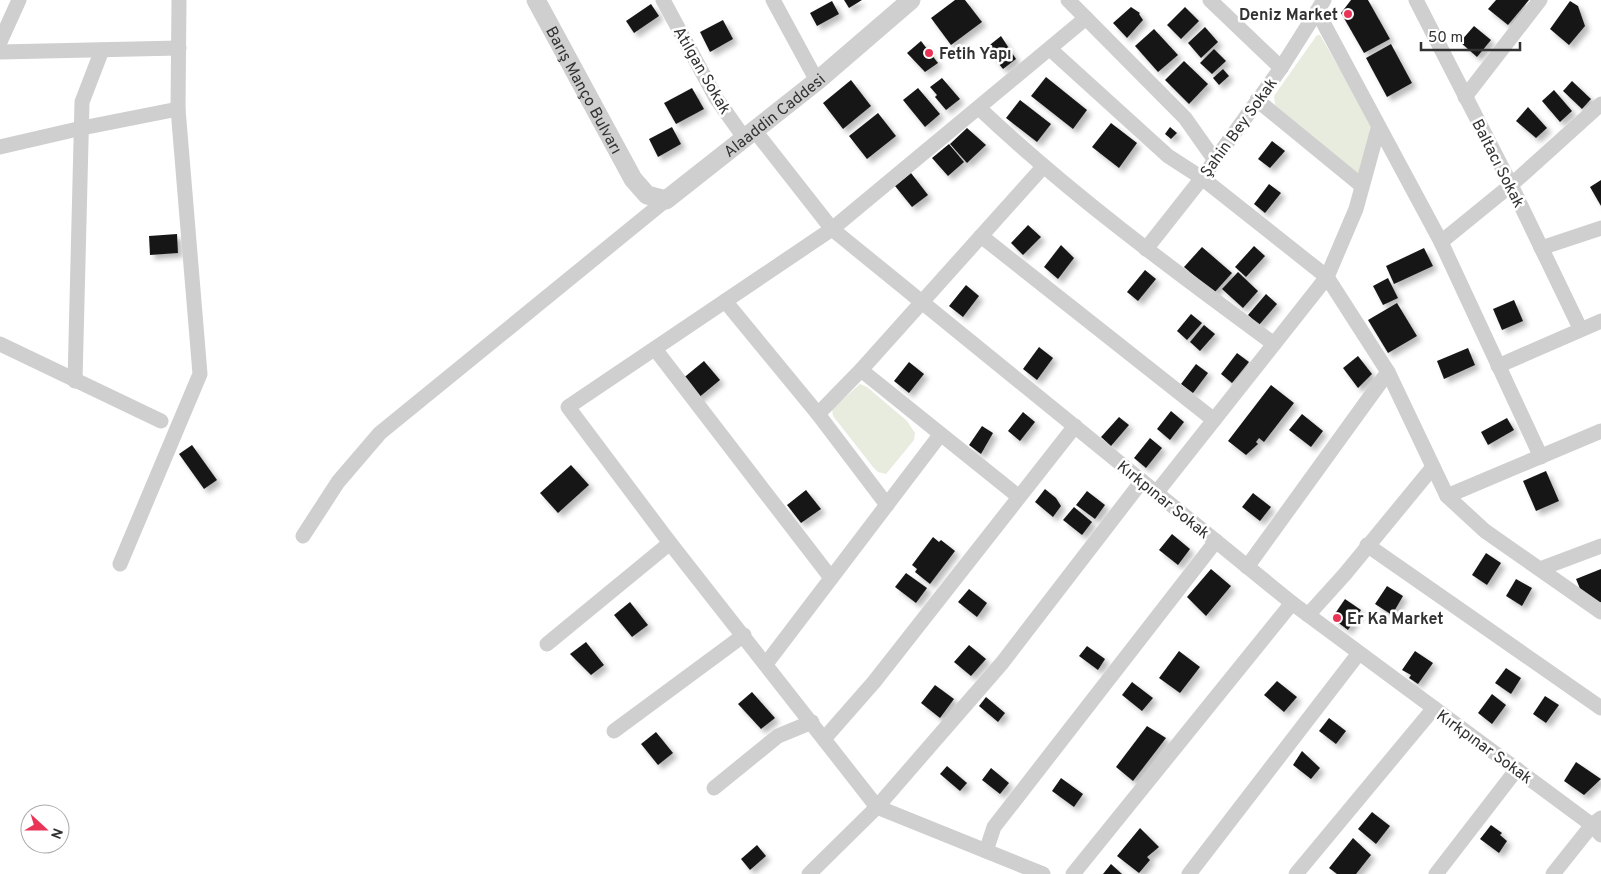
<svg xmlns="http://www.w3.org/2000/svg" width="1601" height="874" viewBox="0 0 1601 874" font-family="Overpass,sans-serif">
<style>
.green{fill:#e7ecde}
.building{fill:#191919;filter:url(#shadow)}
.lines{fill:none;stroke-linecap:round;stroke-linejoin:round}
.minor{stroke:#cfcfcf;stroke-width:15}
.tertiary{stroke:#cfcfcf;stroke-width:19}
.poi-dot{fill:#e93457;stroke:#fff;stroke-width:2}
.labels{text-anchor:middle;stroke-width:5;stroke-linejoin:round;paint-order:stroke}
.poi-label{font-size:16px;font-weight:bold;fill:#323232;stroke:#fff;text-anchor:start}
.street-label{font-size:16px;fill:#323232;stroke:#fff}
</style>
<defs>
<filter id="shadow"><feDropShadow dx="4.5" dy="4.5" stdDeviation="2.5" flood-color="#0004"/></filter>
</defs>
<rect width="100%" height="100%" fill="#fff"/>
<g class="green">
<polygon points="1317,35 1320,35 1374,128 1361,172 1353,174 1275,105 1274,96"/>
<polygon points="860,384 867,387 907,421 915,433 914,440 886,474 878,472 873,467 833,416 832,409"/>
</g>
<g class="building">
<polygon points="844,0 862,0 849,8"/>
<polygon points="955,0 965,0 982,22 951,45 931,18"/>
<polygon points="1351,0 1368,0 1390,39 1364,53 1341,13"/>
<polygon points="1496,0 1529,0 1508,25 1488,9"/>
<polygon points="832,1 839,14 817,26 810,13"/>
<polygon points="1570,1 1578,6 1585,26 1569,45 1550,29"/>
<polygon points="651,4 659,16 634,33 626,21"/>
<polygon points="1131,7 1140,13 1139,14 1143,20 1127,38 1113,23"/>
<polygon points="1185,7 1199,21 1181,39 1167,25"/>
<polygon points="723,20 733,39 710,52 700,32"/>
<polygon points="1474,26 1491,40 1477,57 1460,42"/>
<polygon points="1205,27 1218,42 1201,58 1188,43"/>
<polygon points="1154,29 1178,55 1158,72 1135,46"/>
<polygon points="1001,36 1016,59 1003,69 986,48"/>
<polygon points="921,41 938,63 925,72 907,53"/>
<polygon points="1391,44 1412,83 1387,97 1366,58"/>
<polygon points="1214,49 1226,61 1212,74 1200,63"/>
<polygon points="1184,61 1208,84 1189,104 1165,80"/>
<polygon points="1223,69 1229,76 1219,85 1213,78"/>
<polygon points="1046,77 1087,110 1073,129 1031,96"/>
<polygon points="942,78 960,99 946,110 935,97 937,95 930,87"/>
<polygon points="851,80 871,106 843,129 823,103"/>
<polygon points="1572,81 1591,99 1582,109 1563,91"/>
<polygon points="692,88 704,109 676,124 664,103"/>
<polygon points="918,88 940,114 925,127 903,100"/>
<polygon points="1554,90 1572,111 1560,122 1542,101"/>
<polygon points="1020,100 1051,124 1037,142 1006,118"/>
<polygon points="1528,107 1547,128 1536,138 1516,121"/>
<polygon points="878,113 896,136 867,159 849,136"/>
<polygon points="1111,123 1137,143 1119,168 1092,147"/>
<polygon points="672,127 681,144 658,157 649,139"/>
<polygon points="1170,127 1177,133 1171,139 1165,134"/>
<polygon points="967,128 986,145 967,163 950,144"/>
<polygon points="1272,141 1285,151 1270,168 1258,159"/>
<polygon points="949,144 964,162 948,176 932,158"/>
<polygon points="911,173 928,195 912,207 895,186"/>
<polygon points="1601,180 1601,206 1590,187"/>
<polygon points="1269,184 1281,193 1265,213 1254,204"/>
<polygon points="1028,225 1041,237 1023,255 1011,243"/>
<polygon points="177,234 178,253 150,255 149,236"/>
<polygon points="1061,245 1074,258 1058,279 1044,267"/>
<polygon points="1254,246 1265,256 1246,277 1235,267"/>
<polygon points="1202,247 1232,273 1214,293 1184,267"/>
<polygon points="1424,248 1433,266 1394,284 1386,266"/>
<polygon points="1145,270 1156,279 1138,301 1127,292"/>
<polygon points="1238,272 1258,291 1243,308 1222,289"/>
<polygon points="1388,278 1398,298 1383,305 1373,286"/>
<polygon points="966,285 979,296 963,317 949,306"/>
<polygon points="1266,294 1277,304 1259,325 1248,315"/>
<polygon points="1514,300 1523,321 1502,330 1493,309"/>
<polygon points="1397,303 1417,336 1388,353 1368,320"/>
<polygon points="1191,314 1202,323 1187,340 1177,331"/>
<polygon points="1204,325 1215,334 1200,351 1190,342"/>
<polygon points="1039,347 1053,358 1037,380 1023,369"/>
<polygon points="1468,348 1475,365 1444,379 1437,361"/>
<polygon points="1237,353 1249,362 1232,383 1221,374"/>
<polygon points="1358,356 1372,374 1358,388 1343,368"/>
<polygon points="704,361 720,380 697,399 681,380"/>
<polygon points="909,362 924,374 909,393 894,381"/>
<polygon points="1196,364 1208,373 1193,393 1181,384"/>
<polygon points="1271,385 1294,403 1264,442 1259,438 1256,442 1258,444 1246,455 1228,441"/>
<polygon points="1171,411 1184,422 1170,440 1157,429"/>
<polygon points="1023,412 1035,422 1020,441 1008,431"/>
<polygon points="1302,414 1323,431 1311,447 1289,430"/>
<polygon points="1119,417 1129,425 1111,446 1101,437"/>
<polygon points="1507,418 1514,430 1488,445 1481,432"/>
<polygon points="982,426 993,433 981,454 969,445"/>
<polygon points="1150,438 1162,448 1146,468 1134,458"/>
<polygon points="192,445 217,480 204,489 179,454"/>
<polygon points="571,465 589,485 558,513 540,493"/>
<polygon points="1546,471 1559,501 1536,511 1523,481"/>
<polygon points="1045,489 1056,498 1061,506 1053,517 1035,502"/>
<polygon points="806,490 821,509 801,523 787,505"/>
<polygon points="1087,491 1105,505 1095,519 1076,505"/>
<polygon points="1253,493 1271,507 1260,521 1242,507"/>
<polygon points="1074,507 1092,522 1082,535 1063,520"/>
<polygon points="1172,534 1190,549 1178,565 1159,550"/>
<polygon points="933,537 939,542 941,540 955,551 930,584 915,572 917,569 912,565"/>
<polygon points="1486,553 1501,563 1487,585 1472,575"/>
<polygon points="1211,569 1231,586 1206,616 1187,597"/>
<polygon points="1601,569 1601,602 1598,603 1581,591 1576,579"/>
<polygon points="906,573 927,588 916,603 895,587"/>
<polygon points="1516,579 1532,588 1522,606 1506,596"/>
<polygon points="1387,586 1403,596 1392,615 1375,604"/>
<polygon points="969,589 987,603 977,617 958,602"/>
<polygon points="1345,599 1361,610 1348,630 1332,618"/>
<polygon points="630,602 648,625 632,637 614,615"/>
<polygon points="586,642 604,665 591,675 570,654"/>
<polygon points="969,645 986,659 971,676 954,662"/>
<polygon points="1087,646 1105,659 1098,670 1079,656"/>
<polygon points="1179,651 1200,667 1180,693 1159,678"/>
<polygon points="1415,651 1433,663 1418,684 1409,678 1411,675 1402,670"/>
<polygon points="1506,668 1521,678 1511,694 1495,683"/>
<polygon points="1277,681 1297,697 1284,712 1264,695"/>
<polygon points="1132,682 1153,698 1142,711 1122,695"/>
<polygon points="935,685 954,699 940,718 921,703"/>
<polygon points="752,692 775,718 761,729 738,704"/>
<polygon points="1492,694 1506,705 1492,724 1478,713"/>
<polygon points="1545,696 1559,705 1546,723 1533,714"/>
<polygon points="986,697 1005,713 998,722 979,706"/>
<polygon points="1329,718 1346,731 1336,744 1319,731"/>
<polygon points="1147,726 1166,738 1133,781 1116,767"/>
<polygon points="656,732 673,753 658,765 641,744"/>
<polygon points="1302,751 1320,768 1311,779 1293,765"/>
<polygon points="1576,762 1601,779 1584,795 1564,781"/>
<polygon points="947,766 967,783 960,791 940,774"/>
<polygon points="991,768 1009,783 1000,794 982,780"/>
<polygon points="1061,778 1083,794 1074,807 1052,791"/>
<polygon points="1372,812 1390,826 1376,844 1358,829"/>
<polygon points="1491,825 1502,833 1500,835 1507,841 1499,853 1480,839"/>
<polygon points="1140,828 1159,847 1147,857 1150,860 1139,873 1117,856"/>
<polygon points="1353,838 1371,855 1356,874 1337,874 1329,868"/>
<polygon points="757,845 766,856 750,870 741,859"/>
<polygon points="1111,864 1122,874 1103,874"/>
</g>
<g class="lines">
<g class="minor">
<polyline points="663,0 716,98 745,139"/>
<polyline points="773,0 817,81"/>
<polyline points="1068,0 1185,118 1214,159"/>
<polyline points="1210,0 1281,68"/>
<polyline points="1416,0 1511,185 1580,328"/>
<polyline points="1318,13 1441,242 1541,457"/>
<polyline points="0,42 19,0"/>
<polyline points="1050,49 1168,156 1202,178 1327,277 1388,372 1447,496 1485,531 1601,612"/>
<polyline points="0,52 179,48"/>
<polyline points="1465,97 1540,0"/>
<polyline points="1257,100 1362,186"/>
<path d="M979 108C1071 195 1172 269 1274 344"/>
<polyline points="755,131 832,229 1292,603 1592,825 1601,835"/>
<polyline points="0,147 82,128 178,109"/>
<polyline points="981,236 1214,420"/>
<polyline points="1441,242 1511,185 1601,104"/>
<polyline points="1541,248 1601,228"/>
<polyline points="1146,249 1202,178 1281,68 1324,0"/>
<polyline points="725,301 818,414 887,505"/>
<polyline points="0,344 161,421"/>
<polyline points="655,349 831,578"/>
<polyline points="1498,366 1601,321"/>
<polyline points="861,370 1019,497"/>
<polyline points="75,381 82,102 102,50"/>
<polyline points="818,414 861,370 1043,167"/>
<polyline points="1157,492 1327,277 1356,209 1378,129"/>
<polyline points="1447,496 1601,431"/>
<polyline points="303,536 338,482 380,433 666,200"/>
<polyline points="1367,545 1601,708"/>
<polyline points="120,564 200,374 178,109 179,0"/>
<polyline points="1247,567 1388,372"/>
<polyline points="1540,569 1601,546"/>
<polyline points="1308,615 1345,574 1433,467"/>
<polyline points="547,644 670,543"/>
<polyline points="766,664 940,435"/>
<polyline points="614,731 744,635"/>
<polyline points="824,739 874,682 1075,426"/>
<polyline points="714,788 778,736 812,722"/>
<polyline points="986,851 994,827 1216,541"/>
<polyline points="809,874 877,807 1002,663 1142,481"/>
<polyline points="1043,874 877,807 670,543 568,407 832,229 1086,18"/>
<polyline points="1073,874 1292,603"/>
<polyline points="1189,874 1359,653"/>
<polyline points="1296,874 1434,708"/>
<polyline points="1436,874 1517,769"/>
<polyline points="1553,874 1592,825 1601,818"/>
</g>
<path class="tertiary" id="s1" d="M536 0 633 179 647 195 666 200 817 81 911 0"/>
</g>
<g class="poi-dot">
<circle cx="1348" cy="14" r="5"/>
<circle cx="929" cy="53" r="5"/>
<circle cx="1337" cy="618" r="5"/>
</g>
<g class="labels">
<g class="poi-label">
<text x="1338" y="20" text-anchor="end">Deniz Market</text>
<text x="939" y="59">Fetih Yapı</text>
<text x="1347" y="624">Er Ka Market</text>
</g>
<g class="street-label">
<text transform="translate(703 70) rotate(60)" y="6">Atılgan Sokak</text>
<text dy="6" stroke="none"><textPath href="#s1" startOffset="102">Barış Manço Bulvarı</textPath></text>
<text dy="6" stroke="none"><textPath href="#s1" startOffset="382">Alaaddin Caddesi</textPath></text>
<text transform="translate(1238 127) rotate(-54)" y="6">Şahin Bey Sokak</text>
<text transform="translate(1499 163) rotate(63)" y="6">Baltacı Sokak</text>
<text transform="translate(1164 499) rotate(39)" y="6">Kırkpınar Sokak</text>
<text transform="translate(1485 746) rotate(36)" y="6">Kırkpınar Sokak</text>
</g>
</g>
<g transform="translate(45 829) rotate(111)"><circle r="24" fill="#ffffff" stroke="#adadad"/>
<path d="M0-4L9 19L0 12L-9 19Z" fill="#e93457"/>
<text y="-8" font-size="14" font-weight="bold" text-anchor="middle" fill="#323232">N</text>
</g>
<path d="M1421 42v8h99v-8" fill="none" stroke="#323232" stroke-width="2.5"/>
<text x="1428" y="42" font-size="15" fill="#323232" stroke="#ffffff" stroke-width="4" paint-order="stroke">50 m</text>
</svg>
